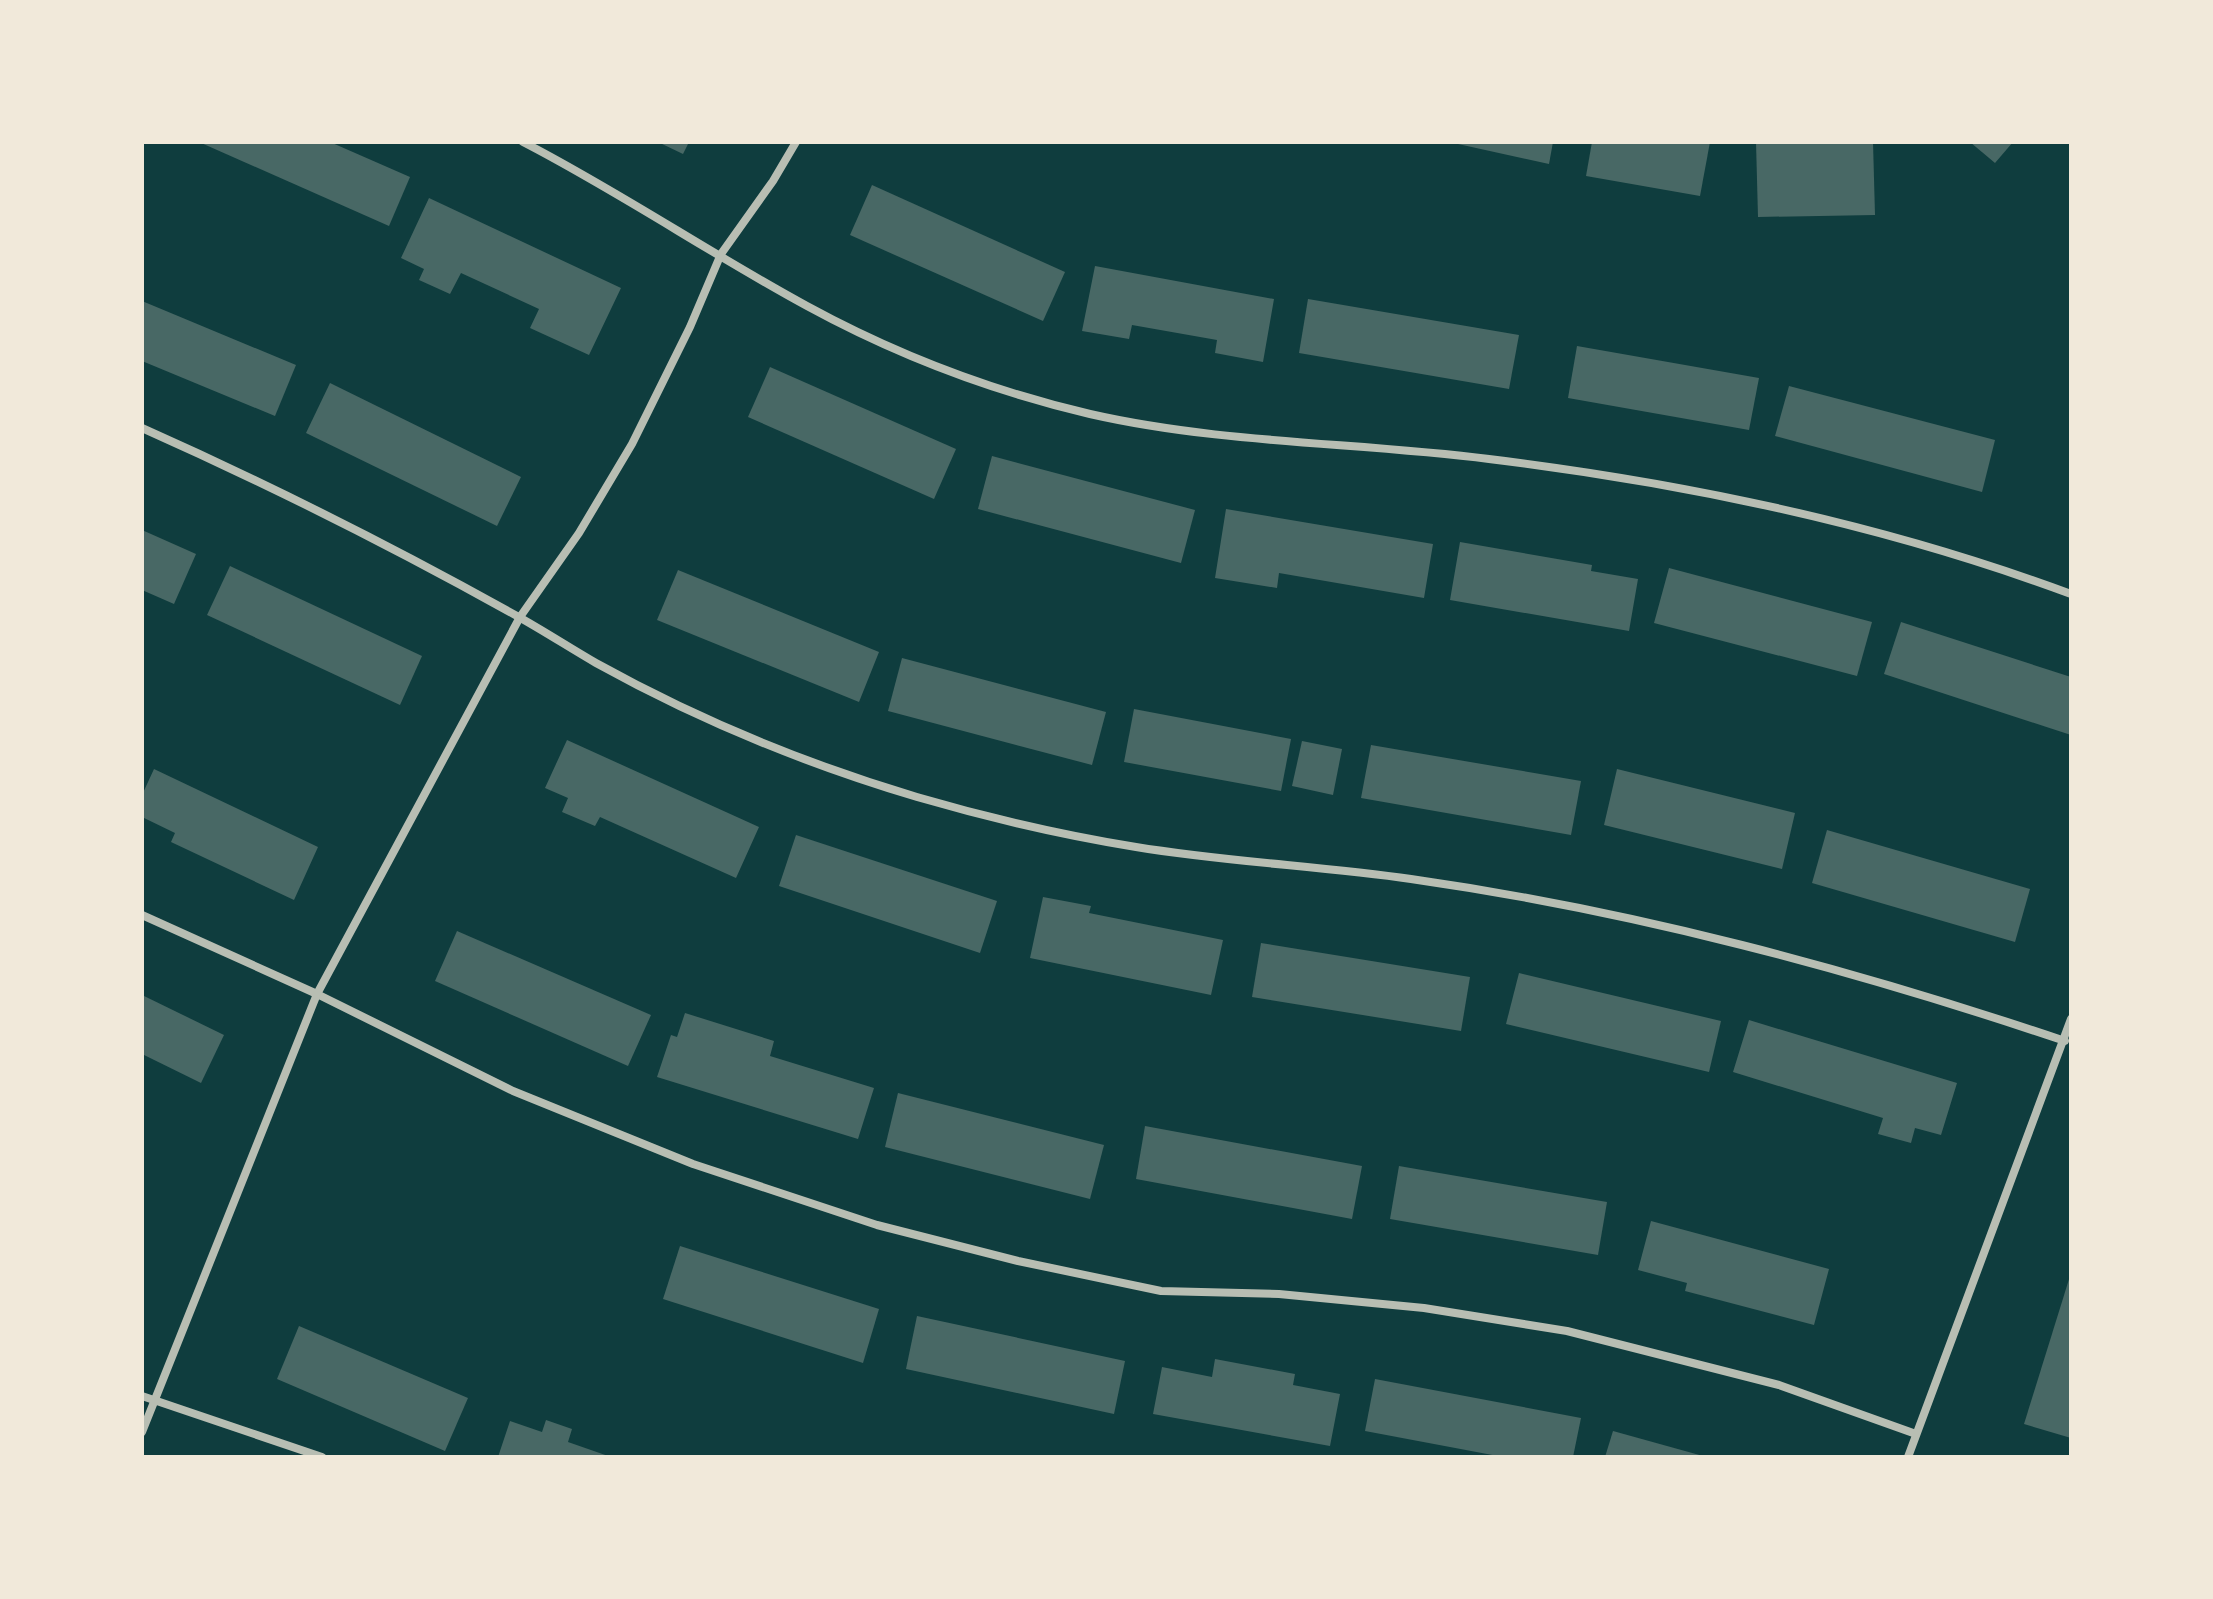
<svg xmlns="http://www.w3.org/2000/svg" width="2213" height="1599" viewBox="0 0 2213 1599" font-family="'Playfair Display',serif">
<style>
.building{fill:#486865}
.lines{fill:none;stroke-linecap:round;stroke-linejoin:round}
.minor{stroke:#b8beb3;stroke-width:8}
</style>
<rect width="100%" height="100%" fill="#0f3d3e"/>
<g class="building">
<polygon points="199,142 330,142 410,177 389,226"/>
<polygon points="658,142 689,142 683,154"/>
<polygon points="1449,142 1553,142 1549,164"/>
<polygon points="1592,142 1710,142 1700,196 1586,176"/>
<polygon points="1756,142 1873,142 1875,215 1758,217"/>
<polygon points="1970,142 2013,142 1995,163"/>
<polygon points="872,185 1065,272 1043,321 850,235"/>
<polygon points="429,198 621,288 589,355 530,328 539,309 461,273 450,294 419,280 424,269 401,258"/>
<polygon points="1095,266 1274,299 1263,362 1215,353 1217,340 1132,325 1129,339 1082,331"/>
<polygon points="1308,299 1519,335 1509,389 1299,353"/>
<polygon points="142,301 296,365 275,416 142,361"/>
<polygon points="1577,346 1759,378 1749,430 1568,398"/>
<polygon points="770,367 956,449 934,499 748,417"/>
<polygon points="330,383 521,477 497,526 306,433"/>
<polygon points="1789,386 1995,440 1982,492 1775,436"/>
<polygon points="992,456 1195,510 1181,563 978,509"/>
<polygon points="1226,509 1433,544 1424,598 1279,573 1277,588 1215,578"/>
<polygon points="142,530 196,554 174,604 142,590"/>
<polygon points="1460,542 1592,565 1591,571 1638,579 1629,631 1450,600"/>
<polygon points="230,566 422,656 400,705 207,615"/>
<polygon points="1669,568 1872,622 1857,676 1654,623"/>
<polygon points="678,570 879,652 859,702 657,620"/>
<polygon points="1901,622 2071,677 2071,735 1884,674"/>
<polygon points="902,658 1106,712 1092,765 888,711"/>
<polygon points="1134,709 1291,739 1281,791 1124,762"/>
<polygon points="567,740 759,827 736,878 600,817 595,826 562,812 568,798 545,788"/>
<polygon points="1302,741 1342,749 1333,795 1292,786"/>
<polygon points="1371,745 1581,781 1571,835 1361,798"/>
<polygon points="154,769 318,847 294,900 171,842 175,833 142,817 142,795"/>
<polygon points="1617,769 1795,813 1782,869 1604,825"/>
<polygon points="1827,830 2030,889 2015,942 1812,883"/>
<polygon points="796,835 997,901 980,953 779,886"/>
<polygon points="1043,897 1091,906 1089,913 1223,940 1211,995 1030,958"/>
<polygon points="457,931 651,1015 628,1066 435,981"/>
<polygon points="1261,943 1470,977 1461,1031 1252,997"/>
<polygon points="1519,973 1721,1021 1709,1072 1506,1024"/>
<polygon points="142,995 224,1035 201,1083 142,1054"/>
<polygon points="685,1013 774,1041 770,1056 874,1088 858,1139 657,1077 671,1035 677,1037"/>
<polygon points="1749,1020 1957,1083 1941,1135 1915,1128 1911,1143 1878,1134 1883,1118 1733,1072"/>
<polygon points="898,1093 1104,1145 1090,1199 885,1147"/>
<polygon points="1145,1126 1362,1166 1352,1219 1136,1179"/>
<polygon points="1399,1166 1607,1202 1598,1255 1390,1219"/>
<polygon points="1651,1221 1829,1269 1814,1325 1685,1291 1687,1283 1638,1270"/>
<polygon points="680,1246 879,1309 863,1363 663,1299"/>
<polygon points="2070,1276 2071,1276 2071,1438 2024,1424"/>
<polygon points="917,1316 1125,1361 1114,1414 906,1369"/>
<polygon points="299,1326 468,1398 445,1451 277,1379"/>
<polygon points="1215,1359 1295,1374 1293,1385 1340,1394 1330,1446 1153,1414 1162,1367 1212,1377"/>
<polygon points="1375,1379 1581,1418 1573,1457 1503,1457 1365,1431"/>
<polygon points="546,1420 572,1429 568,1442 611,1457 498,1457 510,1421 542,1432"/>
<polygon points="1613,1431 1703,1456 1703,1457 1605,1457"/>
</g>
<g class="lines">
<g class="minor">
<path d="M523 142C620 192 711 254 807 306 895 354 992 391 1090 414 1222 444 1356 442 1489 459 1686 483 1885 525 2071 594"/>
<path d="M142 428C270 485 395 548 517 616 544 631 570 648 596 663 697 719 806 764 917 797 989 818 1062 835 1136 847 1227 862 1320 866 1411 879 1635 911 1851 969 2065 1041"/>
<polyline points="142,915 317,994 513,1091 693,1164 877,1225 1018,1261 1161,1291 1279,1294 1424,1308 1567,1331 1779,1385 1916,1434"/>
<polyline points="142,1396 322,1457"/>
<polyline points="142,1432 317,994 520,617 579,533 632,444 690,327 721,254 773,181 796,142"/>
<polyline points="1908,1457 2071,1019"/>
</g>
</g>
<rect width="2213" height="1599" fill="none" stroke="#f1e9da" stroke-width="288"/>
</svg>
